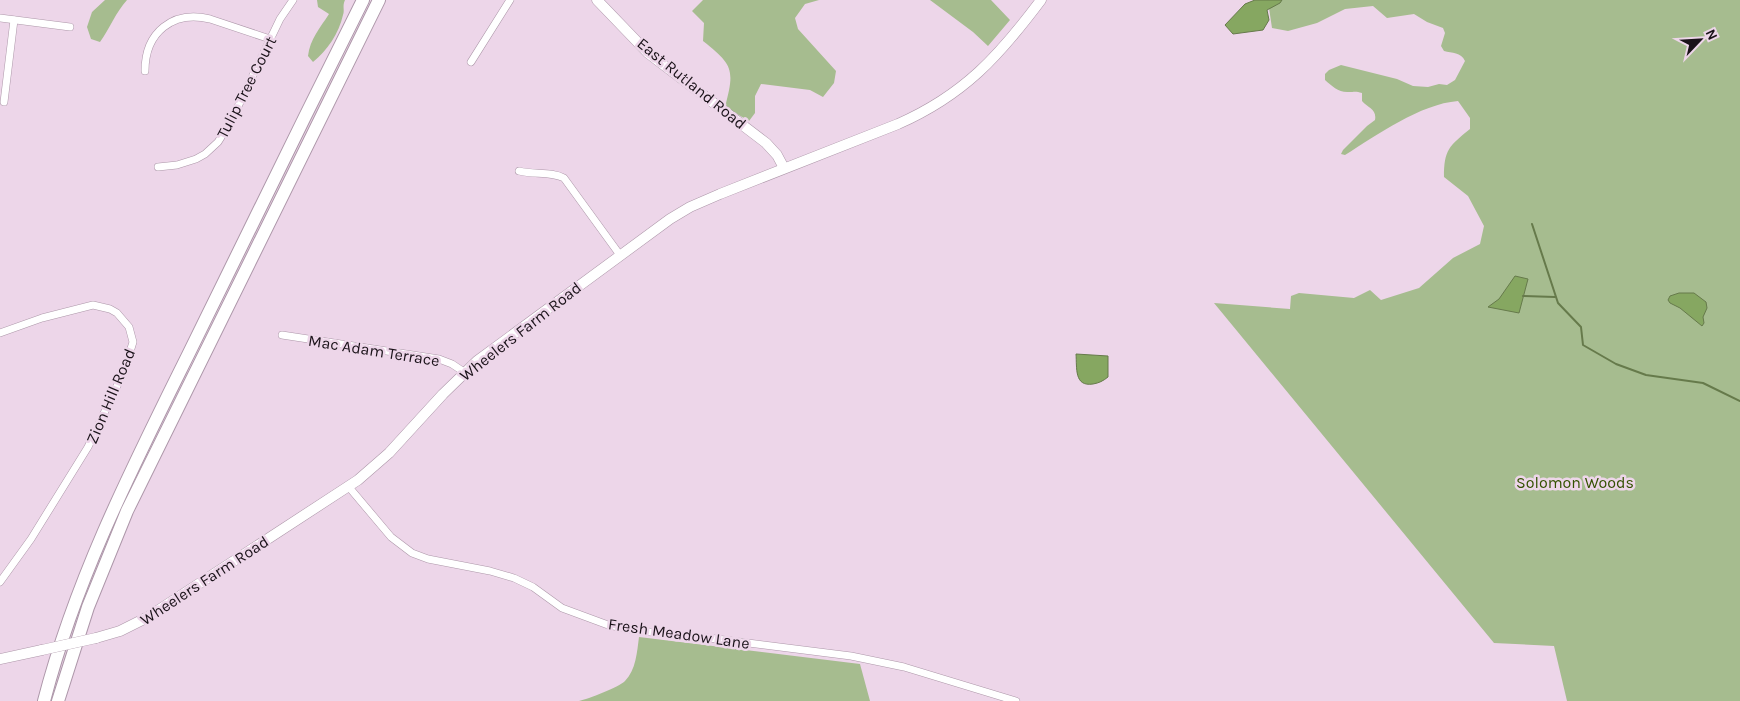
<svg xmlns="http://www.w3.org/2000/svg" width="1740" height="701" viewBox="0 0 1740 701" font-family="Karla,sans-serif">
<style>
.green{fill:#a6bc8f}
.water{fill:#86a761;stroke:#667a4b}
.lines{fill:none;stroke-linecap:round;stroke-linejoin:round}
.stream{stroke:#667a4b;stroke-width:2}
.street-casing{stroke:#ad97a9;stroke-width:8}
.secondary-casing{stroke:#ad97a9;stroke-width:11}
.highway-casing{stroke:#ad97a9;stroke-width:14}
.street{stroke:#fff;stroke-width:7}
.secondary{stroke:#fff;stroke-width:10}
.highway{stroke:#fff;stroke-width:12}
.secondary-bridge-casing{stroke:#ad97a9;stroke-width:11;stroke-linecap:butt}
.secondary-bridge{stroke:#fff;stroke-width:10}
.labels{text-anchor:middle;stroke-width:5;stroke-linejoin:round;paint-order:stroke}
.street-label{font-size:16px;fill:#1a1219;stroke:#edd6e9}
.park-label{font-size:16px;fill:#335100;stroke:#edd6e9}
</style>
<rect width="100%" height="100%" fill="#edd6e9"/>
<g class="green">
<path d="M105 0H127C116 12 110 28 100 42L91 39 87 27 92 12Z"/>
<path d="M317 0H345C342 6 345 10 343 15 339 33 327 51 313 62L308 56C310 39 320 28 329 14L318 7Z"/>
<path d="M703 0H819L805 4 795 18 798 29 836 71 834 83 823 97 810 90 761 84 755 96V113L749 121 725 107C735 69 733 65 703 41L704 23 692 11Z"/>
<polygon points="930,0 991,0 1010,20 988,46 973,32"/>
<path d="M1282 0H1740V701H1567L1554 646 1494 643 1214 303 1290 309 1291 296 1299 293 1354 298 1370 290 1381 300 1419 288 1453 258 1480 244 1484 226 1468 196 1444 177C1444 150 1449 146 1470 129V118L1458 101C1420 104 1377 135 1345 155L1341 154 1343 150 1367 126 1375 120C1377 109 1368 108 1362 101V93C1356 91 1354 92 1349 92 1339 93 1332 86 1325 80V74L1329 70 1341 65 1397 79 1413 86 1428 87 1439 84 1447 85 1455 80 1465 61C1461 52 1452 53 1444 51L1441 46 1445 33 1443 28 1427 22 1414 14 1387 18 1373 6 1345 9 1317 23 1288 31 1272 28 1269 8Z"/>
<path d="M639 637 860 664 870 701H579C588 699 619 687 625 681 636 670 637 652 639 637Z"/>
</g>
<g class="water">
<polygon points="1255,0 1282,0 1280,3 1267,10 1269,20 1263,30 1233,34 1225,25 1245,4"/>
<polygon points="1515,276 1528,279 1519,313 1488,307 1499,299"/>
<polygon points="1679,293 1694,293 1706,302 1707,308 1703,317 1704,323 1702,326 1680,308 1670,303 1668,300 1670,296"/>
<path d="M1076 354 1108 356V377C1103 381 1099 383 1093 384 1074 387 1077 368 1076 354Z"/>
</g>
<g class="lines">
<g class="stream">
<polyline points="1532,224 1558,303 1581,327 1583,345 1616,364 1646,375 1703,383 1740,401"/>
<polyline points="1523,296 1555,297"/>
</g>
<g class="street-casing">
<g id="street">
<polyline points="0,18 70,27"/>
<polyline points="471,62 510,0"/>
<path d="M145 71C145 32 173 10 210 19L270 39"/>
<polyline points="4,102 14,20"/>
<polyline points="158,167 177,165 196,159 205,154 218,142 230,123 280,19 293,0"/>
<path d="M519 171C534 175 551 171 564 178L620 255"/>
<polyline points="0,333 42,318 93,305 110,309 117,313 129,327 133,342 124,371 88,447 31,539 0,582"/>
<polyline points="282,335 439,359 452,364 464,372"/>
<polyline points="348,486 391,537 412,553 428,559 490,571 514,578 533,587 562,608 608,625 640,631 709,638 851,656 904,667 1016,701"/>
</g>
</g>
<g class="secondary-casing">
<g id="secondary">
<polyline points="597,0 648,53 766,143 777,155 784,168"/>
<path d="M96 638 120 631 148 617 358 480 389 453 443 394 477 361 670 219 690 207 720 194 898 124C964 95 999 56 1041 0"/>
<polyline points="0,659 42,650"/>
</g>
</g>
<g class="highway-casing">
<g id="highway">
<path d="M44 701C76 578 132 468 188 355 246 236 304 118 363 0"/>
<polyline points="58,701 88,607 127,511 379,0"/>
</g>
</g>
<use href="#street" class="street"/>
<use href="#secondary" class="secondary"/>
<use href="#highway" class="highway"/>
<g class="secondary-bridge-casing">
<polyline id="secondary-bridge" points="42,650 96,638"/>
</g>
<use href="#secondary-bridge" class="secondary-bridge"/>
</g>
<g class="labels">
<g class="street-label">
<text transform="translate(692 83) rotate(39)" y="6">East Rutland Road</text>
<text transform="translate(246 87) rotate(-63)" y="6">Tulip Tree Court</text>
<text transform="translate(520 331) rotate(-38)" y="6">Wheelers Farm Road</text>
<text transform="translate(374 350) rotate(9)" y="6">Mac Adam Terrace</text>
<text transform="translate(110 396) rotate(-67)" y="6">Zion Hill Road</text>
<text transform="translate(204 580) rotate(-33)" y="6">Wheelers Farm Road</text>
<text transform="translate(679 633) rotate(8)" y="6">Fresh Meadow Lane</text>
</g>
<g class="park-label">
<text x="1575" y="488">Solomon Woods</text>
</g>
</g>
<g transform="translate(1700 40) rotate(65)" stroke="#edd6e9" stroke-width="4" paint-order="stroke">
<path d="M0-4L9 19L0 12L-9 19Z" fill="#1a1219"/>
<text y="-8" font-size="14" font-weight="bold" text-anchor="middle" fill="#1a1219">N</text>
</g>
</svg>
